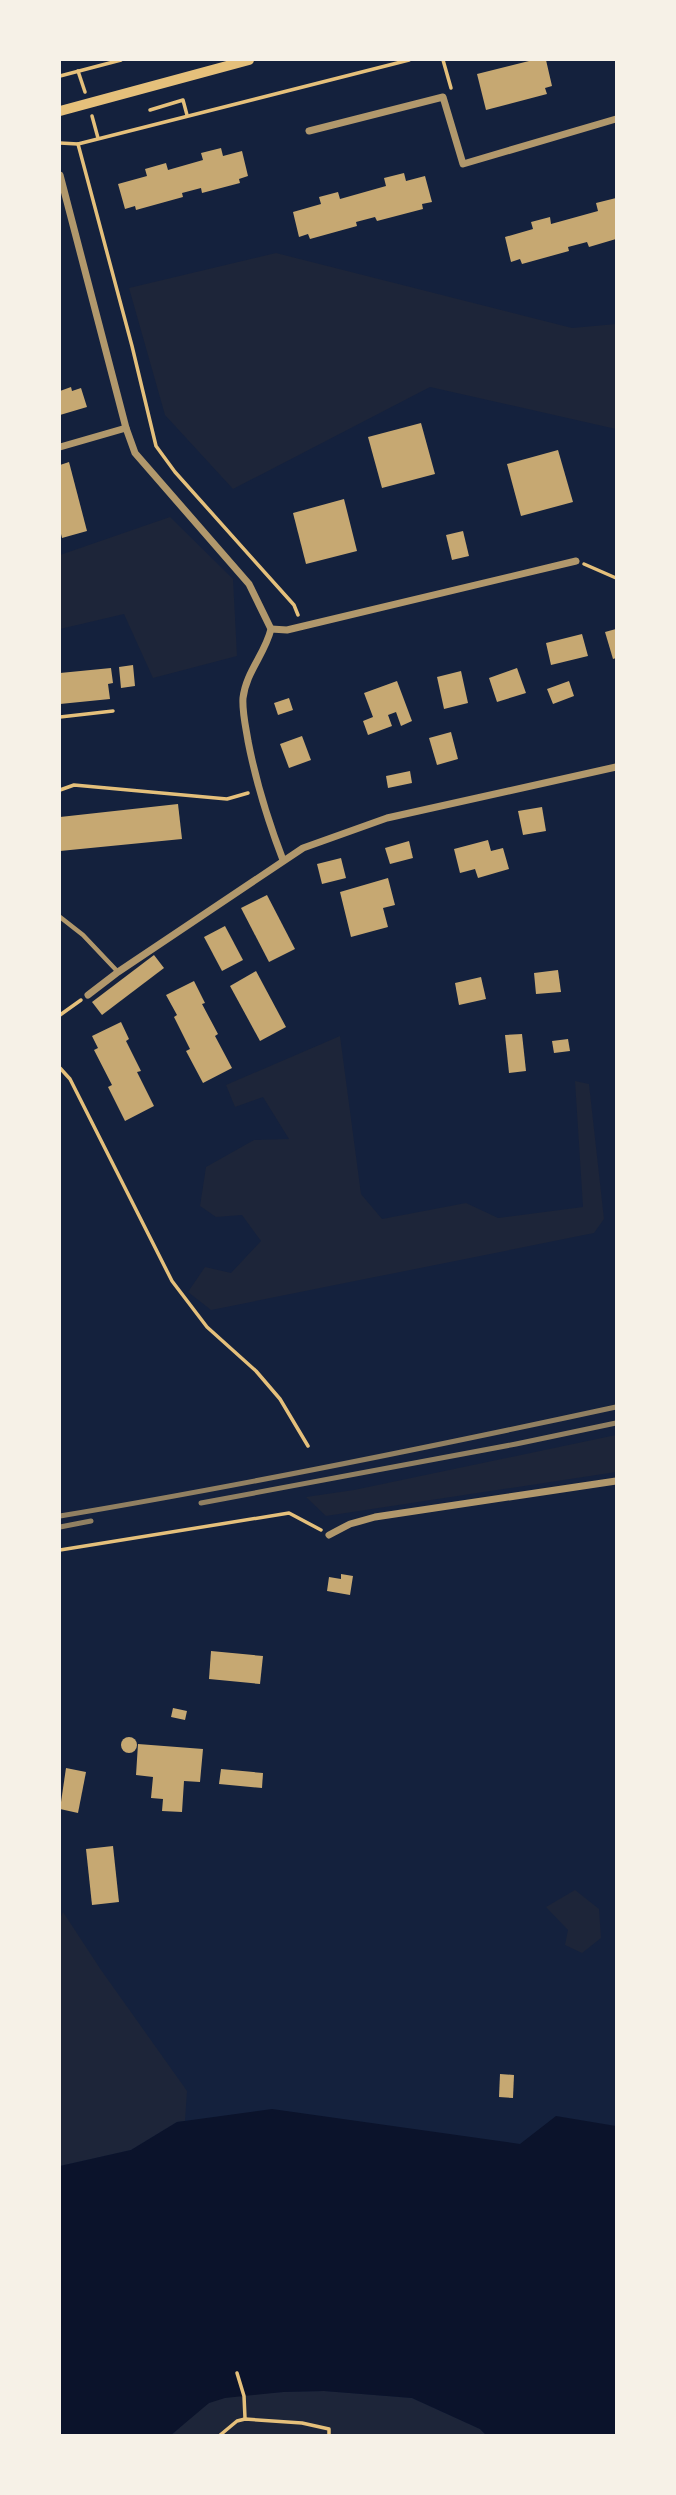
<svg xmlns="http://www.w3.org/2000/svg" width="676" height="2495" viewBox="0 0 676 2495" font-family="'Golos Text',sans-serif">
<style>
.green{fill:#1d2539}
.water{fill:#0b132b}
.building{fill:#c6a872}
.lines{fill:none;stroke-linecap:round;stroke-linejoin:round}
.path{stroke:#e5c07b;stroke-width:3.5}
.service{stroke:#b1986c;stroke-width:4.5}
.minor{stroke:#b1986c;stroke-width:7}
.secondary{stroke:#e5c07b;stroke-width:10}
.rail{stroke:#918062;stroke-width:5}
</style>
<rect width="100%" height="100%" fill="#14213d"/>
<g class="green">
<polygon points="276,253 572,328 616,324 616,429 430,387 233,489 165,415 129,288"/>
<polygon points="170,517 233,579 237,656 153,678 124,614 60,629 60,555"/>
<polygon points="340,1036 361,1194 382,1219 466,1203 498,1218 583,1207 575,1081 589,1084 604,1219 594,1233 211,1310 188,1292 205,1267 231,1273 261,1241 242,1215 216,1217 200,1206 206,1167 254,1140 289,1139 263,1097 235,1107 226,1085"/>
<polygon points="616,1435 616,1472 326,1516 306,1497 354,1490"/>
<polygon points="575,1890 599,1909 601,1938 582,1953 565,1945 568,1930 546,1907"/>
<polygon points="63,1912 101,1970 187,2091 185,2121 177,2122 131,2150 60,2166 60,1919"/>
<path d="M325 2391 412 2398 480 2429 486 2435 171 2436C183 2425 195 2410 209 2403 231 2391 298 2392 325 2391Z"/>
</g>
<polygon class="water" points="272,2109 520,2144 556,2116 616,2126 616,2435 486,2435 480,2429 412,2398 324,2391 283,2392 225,2398 209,2403 171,2435 60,2435 60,2166 131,2150 177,2122"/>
<g class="building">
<polygon points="533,60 546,60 552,86 545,88 547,94 486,110 477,74"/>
<polygon points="221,148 223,156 242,151 248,176 239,179 240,183 202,193 201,188 182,193 183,197 136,210 135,206 125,209 118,184 147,176 145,169 166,163 168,170 203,160 201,153"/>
<polygon points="404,173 406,181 425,176 432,202 422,204 423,209 377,221 375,217 356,222 357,226 310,239 308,234 299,237 293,212 321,204 319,197 338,192 340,199 386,186 384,178"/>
<polygon points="616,198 616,239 589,247 587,242 568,247 569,251 522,264 520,259 511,262 505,237 533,229 531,222 550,217 551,224 598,211 596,203"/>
<polygon points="71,387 72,391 81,388 87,407 60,415 60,391"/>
<polygon points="421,423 435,474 382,488 368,437"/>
<polygon points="558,450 573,502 521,516 507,464"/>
<polygon points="69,462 87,531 62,538 60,530 60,465"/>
<polygon points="344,499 357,551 306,564 293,513"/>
<polygon points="463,531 469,556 452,560 446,535"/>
<polygon points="616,629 616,658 613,659 605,632"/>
<polygon points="582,634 588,656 551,665 546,643"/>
<polygon points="133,665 135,686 121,688 119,667"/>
<polygon points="111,668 113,683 108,684 110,699 60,704 60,673"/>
<polygon points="517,668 526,693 497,702 489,678"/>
<polygon points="461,671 468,703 444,709 437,677"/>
<polygon points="397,681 412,721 401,726 396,712 388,715 392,726 368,735 363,721 373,717 364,693"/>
<polygon points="569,681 574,696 553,704 547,689"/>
<polygon points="289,698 293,710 278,715 274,703"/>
<polygon points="451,732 458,759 437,765 429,738"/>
<polygon points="302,736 311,760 289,768 280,744"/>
<polygon points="410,771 412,783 388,788 386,776"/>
<polygon points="178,804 182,839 60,851 60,817"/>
<polygon points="542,807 546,831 523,835 518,811"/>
<polygon points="488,840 491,851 503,848 509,869 478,878 475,869 460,873 454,849"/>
<polygon points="409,841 413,858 390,864 385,848"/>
<polygon points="341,858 346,878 322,884 317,864"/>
<polygon points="388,878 395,905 383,908 388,927 351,937 340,892"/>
<polygon points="267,895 295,949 269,962 241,908"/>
<polygon points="225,926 243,960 222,971 204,937"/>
<polygon points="154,955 164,968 102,1015 92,1002"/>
<polygon points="558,970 561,992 536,994 534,973"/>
<polygon points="256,971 286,1027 260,1041 230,986"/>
<polygon points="481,977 486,999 459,1005 455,983"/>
<polygon points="194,981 205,1003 202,1004 218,1034 215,1036 232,1068 203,1083 186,1051 190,1049 174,1017 177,1015 166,995"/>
<polygon points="121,1022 129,1039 126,1041 141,1071 137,1072 154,1106 125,1121 108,1087 112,1085 94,1050 98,1048 92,1036"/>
<polygon points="522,1034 526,1071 509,1073 505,1035"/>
<polygon points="568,1039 570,1051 554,1053 552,1041"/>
<polygon points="341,1574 353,1576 350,1595 327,1591 329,1577 341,1579"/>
<polygon points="211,1651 263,1656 260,1684 209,1679"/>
<polygon points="173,1708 187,1711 185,1720 171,1717"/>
<circle cx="129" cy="1745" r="8"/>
<polygon points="138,1744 203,1749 200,1782 184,1781 182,1812 162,1811 163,1799 151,1798 153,1777 136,1775"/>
<polygon points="66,1768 86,1772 78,1813 60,1809"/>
<polygon points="221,1769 263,1773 262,1788 219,1784"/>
<polygon points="113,1846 119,1902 92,1905 86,1849"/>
<polygon points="500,2074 514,2075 513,2098 499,2097"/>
</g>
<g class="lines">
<g class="path">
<polyline points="443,60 451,88"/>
<polyline points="78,71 85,92"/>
<polyline points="60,76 121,60"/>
<polyline points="150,110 183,100 187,115"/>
<polyline points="92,116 98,138"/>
<polyline points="60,143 78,144 409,60"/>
<polyline points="78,144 132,346 156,446 175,472 294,605 298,615"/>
<polyline points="584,564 616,578"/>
<polyline points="60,717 113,711"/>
<polyline points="60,790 74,785 227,799 248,793"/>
<polyline points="60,1015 81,1000"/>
<polyline points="60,1068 70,1079 172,1281 207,1327 256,1371 280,1399 308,1446"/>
<polyline points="60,1550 289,1513 321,1530"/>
<polyline points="237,2373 244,2396 245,2418"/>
<polyline points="219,2436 237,2421 245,2419 302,2423 329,2429 329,2436"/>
</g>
<polyline class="service" points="60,917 83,935 118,972"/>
<g class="minor">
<polyline points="309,131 443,97 463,164 616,119"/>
<path d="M60 175 126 428 135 453 249 584 271 629C265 654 246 672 243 698 242 712 246 728 248 741 256 782 268 821 283 860"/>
<polyline points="60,447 126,428"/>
<polyline points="271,629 287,630 576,561"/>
<polyline points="88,995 118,972 303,848 387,818 616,767"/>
<polyline points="329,1535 350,1524 375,1517 616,1481"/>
</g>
<polyline class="secondary" points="60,111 249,60"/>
<g class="rail">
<polyline points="201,1503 516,1444 616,1423"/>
<path d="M60 1516C246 1485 431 1447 616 1407"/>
<polyline points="60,1527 91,1521"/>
</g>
</g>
<rect width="676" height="2495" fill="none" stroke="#f6f1e7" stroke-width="122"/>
</svg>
